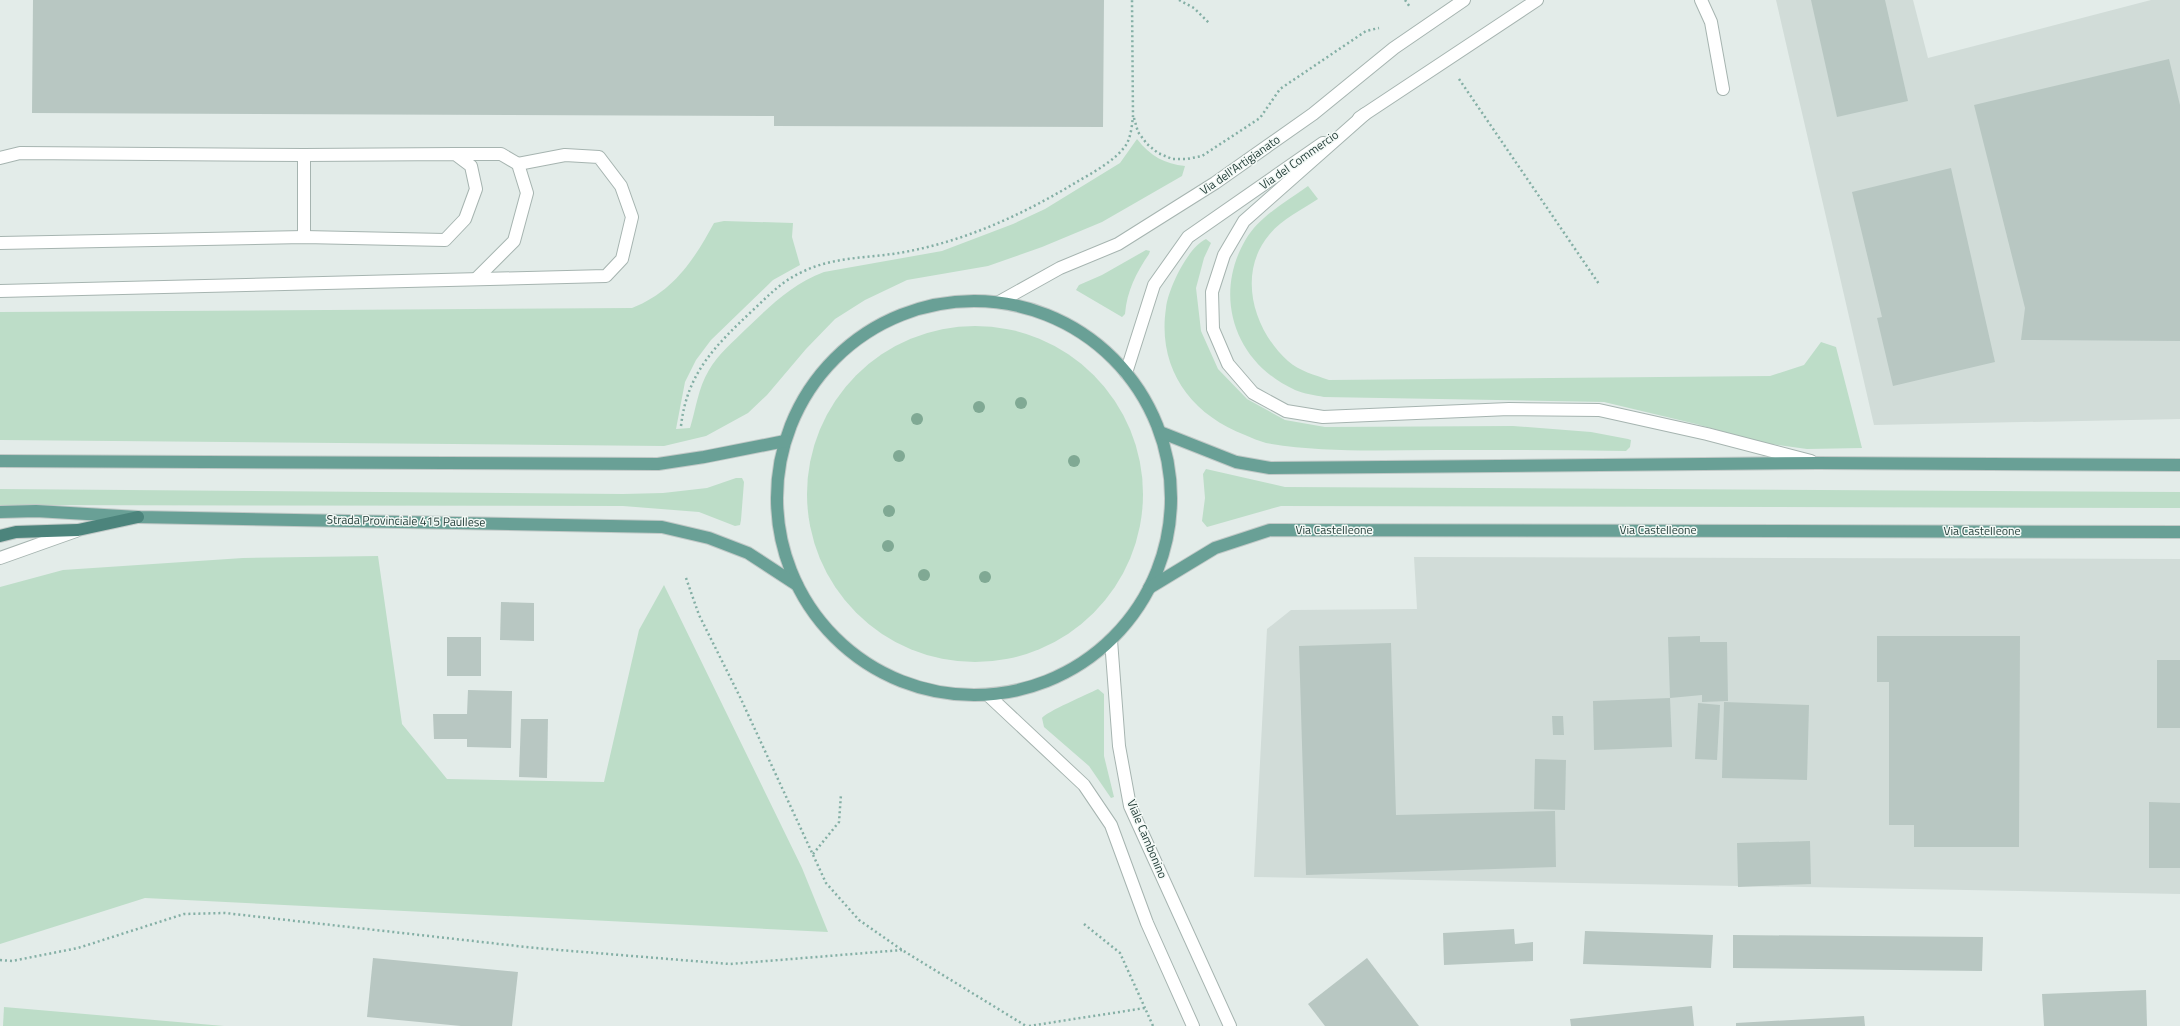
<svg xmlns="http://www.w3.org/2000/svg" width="2180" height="1026" viewBox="0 0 2180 1026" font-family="'Titillium Web',sans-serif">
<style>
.built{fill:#d1dcd8}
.green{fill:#bdddc8}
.building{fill:#b8c7c2}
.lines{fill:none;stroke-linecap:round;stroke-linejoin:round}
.service-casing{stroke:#a6b4b0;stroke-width:14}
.tertiary-casing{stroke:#a6b4b0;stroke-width:14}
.primary-casing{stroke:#c1c9c7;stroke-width:14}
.trunk-casing{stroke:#c1c9c7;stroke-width:14}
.path{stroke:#84afa5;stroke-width:2.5;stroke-dasharray:2 3;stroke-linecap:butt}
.service{stroke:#fff;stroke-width:12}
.tertiary{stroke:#fff;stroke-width:12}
.primary{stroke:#69a096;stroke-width:12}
.trunk{stroke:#4c847c;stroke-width:12}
.tree{fill:#80a994}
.labels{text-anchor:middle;stroke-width:3;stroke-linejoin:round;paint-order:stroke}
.street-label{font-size:12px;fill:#233d38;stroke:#f3f9f6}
</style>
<rect width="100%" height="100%" fill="#e3ece9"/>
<g class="built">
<polygon points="1776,0 1913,0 1928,58 2151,0 2180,0 2180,419 1874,425"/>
<polygon points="1414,557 2180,559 2180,894 1254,877 1267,629 1291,610 1417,609"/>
</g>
<g class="green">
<path d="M1137 139C1150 156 1165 164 1185 166L1182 176 1102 222 1042 247 988 266 907 280 865 300 835 319 806 349 767 395 748 413 706 436 664 446 0 440V312L632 308C673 292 694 260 714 223L724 221 793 223 792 237 800 265 773 280 711 340 696 360 685 382 676 429 690 428C696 409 698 388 709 370 718 354 733 342 746 329 770 306 792 284 824 272L942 251 1013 224 1045 209 1120 163Z"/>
<path d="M1308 186 1318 199C1301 210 1281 220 1269 235 1237 273 1253 330 1288 361 1299 371 1315 375 1329 380L1770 376 1804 365 1821 342 1836 347 1862 448 1807 449 1764 443 1696 424 1604 402 1324 397C1315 395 1304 394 1295 390 1235 363 1212 296 1246 239 1260 216 1287 201 1308 186Z"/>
<path d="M1206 239 1211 243 1204 258 1196 288 1201 331 1218 369 1247 399 1285 420 1325 427 1513 426 1591 432 1628 439 1631 440 1630 447 1626 451C1564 450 1502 450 1439 450 1382 450 1323 453 1266 443 1259 441 1252 438 1245 435 1190 414 1157 368 1166 308 1168 289 1188 247 1206 239Z"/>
<path d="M1146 250 1150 251 1149 254C1136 273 1127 291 1125 314L1122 317 1076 290 1079 285 1102 275Z"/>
<circle cx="975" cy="494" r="168"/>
<polygon points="1206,469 1285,487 2180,492 2180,508 1281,506 1207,527 1202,521 1205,498 1203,474"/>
<polygon points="736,478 742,478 744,482 741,520 740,525 735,526 699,512 623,506 0,505 0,489 623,494 663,493 707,488"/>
<polygon points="378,556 402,724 447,779 604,782 639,630 664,585 802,868 828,932 145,898 0,944 0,587 63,570 243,558"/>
<path d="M1098 689 1104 694V756L1114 797 1111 798 1089 766 1044 727 1042 718C1046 712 1088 694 1098 689Z"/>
<polygon points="4,1007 224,1026 3,1026"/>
</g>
<g class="building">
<polygon points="33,0 1104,0 1103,127 774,126 774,116 32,113"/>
<polygon points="1811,0 1885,0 1908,101 1837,117"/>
<polygon points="2169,59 2180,105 2180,341 2021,340 2025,308 1974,105"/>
<polygon points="1951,168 1995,362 1893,386 1877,318 1882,317 1852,192"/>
<polygon points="501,602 534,603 534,641 500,640"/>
<polygon points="1700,636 1700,642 1727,642 1728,701 1702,702 1702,695 1670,698 1668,637"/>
<polygon points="1877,636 2020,636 2019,847 1914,847 1914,825 1889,825 1889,682 1877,682"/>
<rect x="447" y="637" width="34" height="39"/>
<polygon points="1391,643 1396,815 1555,811 1556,867 1306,875 1299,646"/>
<rect x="2157" y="660" width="23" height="68"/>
<polygon points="468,690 512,691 511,748 467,747 467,739 434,739 433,714 467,714"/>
<polygon points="1670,698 1672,747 1594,750 1593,701"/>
<polygon points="1724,702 1809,705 1807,780 1722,778"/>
<polygon points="1698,703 1720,705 1717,760 1695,759"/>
<polygon points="1552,716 1563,716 1564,735 1553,735"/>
<polygon points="521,719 548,719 547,778 519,777"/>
<polygon points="1535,759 1566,760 1565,810 1534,809"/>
<polygon points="2149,802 2180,803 2180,868 2149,868"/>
<polygon points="1810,841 1811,884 1738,887 1737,843"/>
<polygon points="1514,929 1515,944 1533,942 1533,961 1444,965 1443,933"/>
<polygon points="1585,931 1713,935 1711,968 1583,964"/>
<polygon points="1733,935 1983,937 1982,971 1733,968"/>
<polygon points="373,958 518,972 512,1026 461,1026 367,1017"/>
<polygon points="1367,958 1419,1026 1325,1026 1308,1004"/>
<polygon points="2146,990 2147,1026 2044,1026 2042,994"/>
<polygon points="1692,1006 1694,1026 1571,1026 1570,1019"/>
<polygon points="1864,1016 1865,1026 1736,1026 1736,1023"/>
</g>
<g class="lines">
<g class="service-casing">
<g id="service">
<polyline points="1701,0 1711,22 1723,89"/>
<polyline points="455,154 501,154 518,164 527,193 514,241 476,279"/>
<polyline points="0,158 20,153 304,155 455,154 471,166 476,189 465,219 445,240 304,237 0,243"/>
<polyline points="304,237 304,155"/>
<polyline points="0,291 606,276 622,259 632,217 621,186 599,157 565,155 518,164"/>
<polyline points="0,558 76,531"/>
</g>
</g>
<g class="tertiary-casing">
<g id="tertiary">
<polyline points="1365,114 1244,221 1224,255 1212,292 1213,329 1228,364 1253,393 1286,411 1323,417 1509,409 1599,410 1707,434 1811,461"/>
<polyline points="1359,118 1537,0"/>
<polyline points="999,302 1060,268 1118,244 1215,183 1313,114 1394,48 1464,0"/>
<polyline points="1126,373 1154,285 1188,237 1323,143"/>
<polyline points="1111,640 1119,746 1130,806 1230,1026"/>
<polyline points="989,696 1084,785 1111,825 1147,923 1193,1026"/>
</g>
</g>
<g class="primary-casing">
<g id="primary">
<circle cx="974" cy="498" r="197"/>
<polyline points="1160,432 1236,462 1270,468 1818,463 2180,465"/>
<polyline points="0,461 658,464 704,457 785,441"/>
<polyline points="0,512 36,511 138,517 662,527 709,538 748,553 797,585"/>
<polyline points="1149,588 1215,548 1270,530 2180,532"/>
</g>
</g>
<g class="trunk-casing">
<polyline id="trunk" points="0,536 16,532 78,530 138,517"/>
</g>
<g class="path">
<polyline points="1179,0 1194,8 1209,23"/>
<polyline points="1405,0 1410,7"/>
<polyline points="1459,79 1599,284"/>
<polyline points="1134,118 1138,132 1147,144 1158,153 1172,159 1187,159 1202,156 1260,118 1280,89 1366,31 1379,28"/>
<path d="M681 426C687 373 715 346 752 311 768 296 782 281 802 272 832 257 867 258 899 253 963 242 1020 216 1075 183 1092 173 1115 161 1126 145 1131 137 1132 125 1133 116L1132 0"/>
<polyline points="686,578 699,615 740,697 826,883 859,920 902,950 1026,1026"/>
<polyline points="813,854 839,822 841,794"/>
<polyline points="1084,924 1120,953 1145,1008"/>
<polyline points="0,960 12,961 78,948 184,914 225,913 535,948 730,964 902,950"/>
<polyline points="1029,1026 1145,1008 1153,1026"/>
</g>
<use href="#service" class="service"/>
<use href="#tertiary" class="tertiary"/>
<use href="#primary" class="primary"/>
<use href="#trunk" class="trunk"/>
</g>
<g class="tree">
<circle cx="1021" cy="403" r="6"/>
<circle cx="979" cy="407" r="6"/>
<circle cx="917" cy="419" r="6"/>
<circle cx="899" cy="456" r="6"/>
<circle cx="1074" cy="461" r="6"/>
<circle cx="889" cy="511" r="6"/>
<circle cx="888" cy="546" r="6"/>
<circle cx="924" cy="575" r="6"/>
<circle cx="985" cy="577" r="6"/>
</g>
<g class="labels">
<g class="street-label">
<text transform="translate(1299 160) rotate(-35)" y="4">Via del Commercio</text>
<text transform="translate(1240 165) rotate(-35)" y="4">Via dell'Artigianato</text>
<text transform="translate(406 521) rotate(1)" y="4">Strada Provinciale 415 Paullese</text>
<text x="1334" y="534">Via Castelleone</text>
<text x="1658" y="534">Via Castelleone</text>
<text x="1982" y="535">Via Castelleone</text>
<text transform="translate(1147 839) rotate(67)" y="4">Viale Cambonino</text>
</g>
</g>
</svg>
